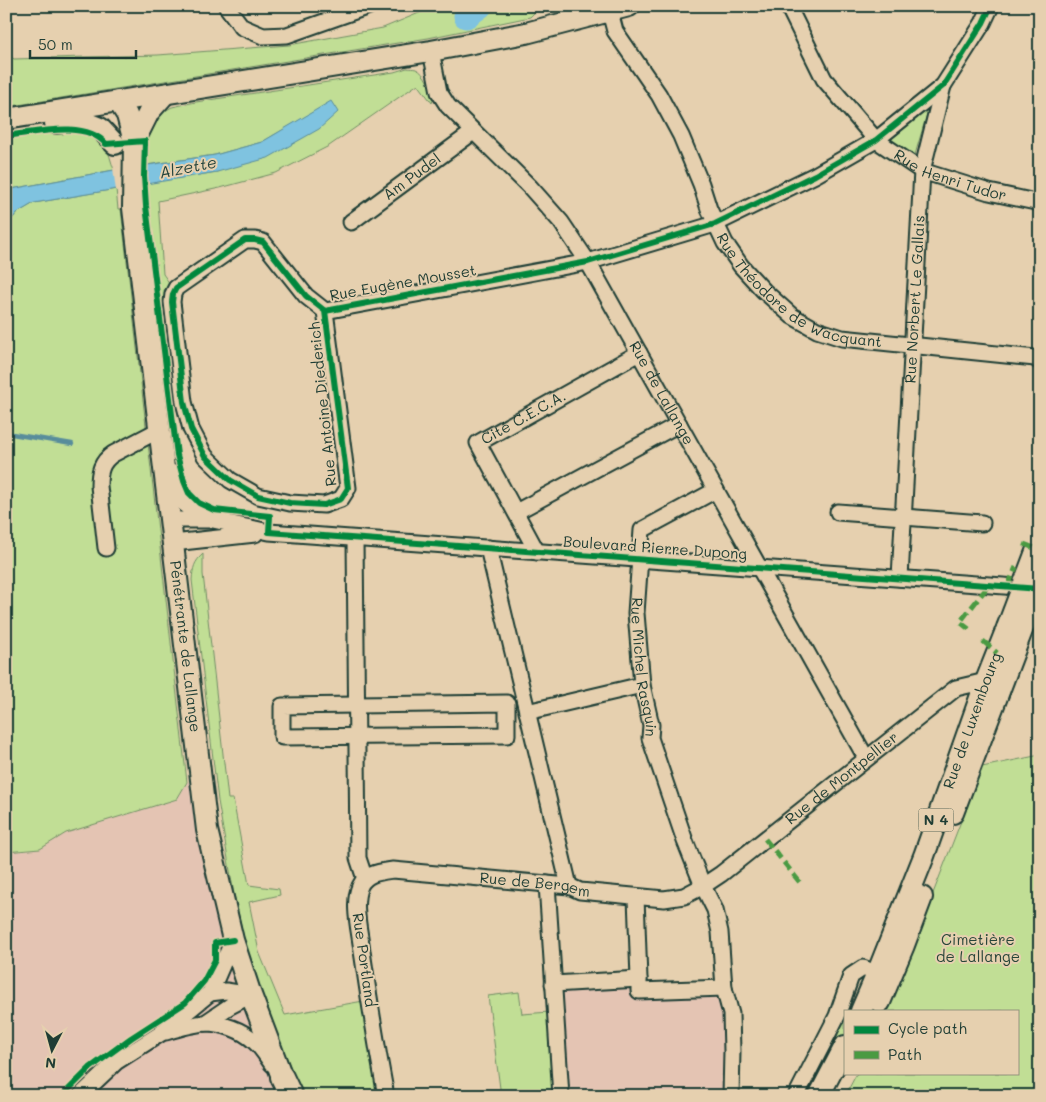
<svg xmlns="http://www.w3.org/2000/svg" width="1046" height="1102" viewBox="0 0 1046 1102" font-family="Mali,sans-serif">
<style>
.built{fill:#e4c4b3}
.green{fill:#c1de95;stroke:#708e64}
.water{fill:#7fc3e0;stroke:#598d9b}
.pier{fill:#e6d0af}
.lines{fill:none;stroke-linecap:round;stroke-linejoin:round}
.stream{stroke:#598d9b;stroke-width:4.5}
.river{stroke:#7fc3e0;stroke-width:25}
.minor-casing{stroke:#1f3d34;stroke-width:19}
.major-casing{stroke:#1f3d34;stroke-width:24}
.highway-casing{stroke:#1f3d34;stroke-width:26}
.minor{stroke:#e6d0af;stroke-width:15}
.major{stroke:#e6d0af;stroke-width:20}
.highway{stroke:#e6d0af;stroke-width:22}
.major-bridge-casing{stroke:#1f3d34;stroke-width:24;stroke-linecap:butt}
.major-bridge{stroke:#e6d0af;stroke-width:20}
.quiet{stroke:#4a9a42;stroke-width:5;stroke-dasharray:10 5;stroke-linecap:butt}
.cycleway-casing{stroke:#e6d0af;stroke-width:9}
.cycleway{stroke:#00873e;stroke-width:6}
.labels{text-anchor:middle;stroke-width:4;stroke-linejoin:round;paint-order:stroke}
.shield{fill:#e6d0af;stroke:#5b6959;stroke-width:1}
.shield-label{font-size:14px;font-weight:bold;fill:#1f3d34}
.street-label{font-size:15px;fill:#1f3d34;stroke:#e6d0af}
.park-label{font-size:15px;fill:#274539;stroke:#e6d0af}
.water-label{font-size:16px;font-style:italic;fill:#24443d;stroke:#e6d0af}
</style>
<rect width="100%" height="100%" fill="#e6d0af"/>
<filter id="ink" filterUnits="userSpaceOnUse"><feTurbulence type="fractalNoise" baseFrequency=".02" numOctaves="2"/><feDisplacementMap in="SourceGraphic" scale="10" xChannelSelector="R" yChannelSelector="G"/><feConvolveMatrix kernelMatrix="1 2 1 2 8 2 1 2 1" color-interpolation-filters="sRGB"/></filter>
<g filter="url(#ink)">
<g class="built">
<polygon points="201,778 207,830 291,1096 6,1096 6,852 40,849 66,833 177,799 187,782"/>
<polygon points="639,979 639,990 724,988 731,1096 555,1096 548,984"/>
</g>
<g class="green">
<polygon points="436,6 541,6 530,17 428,38 6,107 6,54 14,59 158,55 289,45 383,28"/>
<path d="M407 68C410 69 413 68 416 69 426 73 430 89 434 97L432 103 418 84 329 146 276 173 220 188 158 201 163 274 170 284 164 290 173 368 167 369 146 206 149 205 147 183 217 172 331 102 262 142 215 155 146 165 145 141 159 114 172 107 196 102 394 72Z"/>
<polygon points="929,107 914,158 890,140"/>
<path d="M67 128C78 130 97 132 104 143 109 151 111 162 114 170L6 190V137Z"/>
<polygon points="116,189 118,209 121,209 187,782 177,799 66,833 40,849 6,852 6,226 17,213 34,203"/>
<path d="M203 554V574L228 799H233L249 885 279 889 280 895 249 902 259 952 285 1015 369 1000 386 1096H303L275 1031 249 960 234 894 218 801 192 580C193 568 194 562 203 554Z"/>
<polygon points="1040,755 1040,1096 845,1096 857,1073 1017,1073 1017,1011 886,1011 915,940 982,767"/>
<polygon points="519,992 522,1014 550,1012 555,1096 501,1096 488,996"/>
<polygon points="845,1020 845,1046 819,1096 808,1096"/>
</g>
<polygon class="water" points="331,101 338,112 319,129 268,158 217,172 34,203 17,213 6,226 6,190 114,170 215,155 262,142"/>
<polygon class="pier" points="146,163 147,185 116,191 113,168"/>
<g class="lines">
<polyline class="stream" points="6,433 72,444"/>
<polyline class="river" points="466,16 480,6"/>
<g class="minor-casing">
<g id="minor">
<path id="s1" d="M788 6 824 79 876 140 922 171 989 192 1040 203"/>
<polyline points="227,7 242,27 263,36 287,35 369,6"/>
<path id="s2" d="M610 12 615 31 659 95 681 136 701 184 709 209 725 243 741 266 764 291 792 316 817 330 842 338 1035 358 1040 362"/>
<path id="s3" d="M431 51 439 92 448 106 530 187 561 222 588 262 866 758"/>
<path id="s4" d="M351 222 473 132"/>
<polyline points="325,311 348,488 341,499 324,505 290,503 258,496 230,480 205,456 191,429 184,402 172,302 173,294 176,288 245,240 255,240 263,242 306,296 325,311 588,262 715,224 815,175 876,140 943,86 983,23 991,6"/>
<path d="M171 472C175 486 178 501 191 510 196 514 203 516 209 519"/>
<path id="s5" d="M716 490 642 530 636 613 642 685 651 725 650 738 685 841 703 886 715 910 720 932 724 988 731 1014 732 1051 731 1096"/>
<polyline points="516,512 679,424"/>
<polyline points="838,512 982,523"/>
<polyline points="170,520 213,520 269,532 1031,588"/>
<polyline points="355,539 358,858 365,879"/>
<polyline points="173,543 255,534"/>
<path d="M106 548 99 486C99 472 101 462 113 454L159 430 161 437"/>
<polyline points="488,548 569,886"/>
<path id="s6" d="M537 552 478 443 639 353"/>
<path id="s7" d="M900 578 922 171 943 86"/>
<polygon points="507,703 507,735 282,737 282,706"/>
<polyline points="527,712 642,685"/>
<polyline points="547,884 561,1096"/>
<polyline points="636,897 639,979"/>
<polyline points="553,984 639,979 639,991 724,988"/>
<polyline points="210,993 226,991 251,995"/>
<polyline points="205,1023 230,1006 251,995"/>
<path d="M166 1032C179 1028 192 1024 205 1023 222 1023 243 1030 255 1042 262 1048 267 1057 272 1064"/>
<polyline points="80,1096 116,1062 160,1034 210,993 233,940"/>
<path id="s8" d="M386 1096C377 1048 369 999 362 951 360 932 352 904 360 886 366 873 380 872 393 870L569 886 580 891 664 899 684 896 703 886 721 874 956 688 986 681"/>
<polyline points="796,1096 837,1016 851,976 863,968 886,977"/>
</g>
</g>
<g class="major-casing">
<g id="major">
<path id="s9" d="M118 101 127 115 134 142 133 208 207 830 233 940 251 995 282 1077"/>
<polyline points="6,119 431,51 526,33 629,6"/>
<polyline points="55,123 80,120 100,128 115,144"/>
<polyline points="134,142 149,112 165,94"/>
<polyline points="953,813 1023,628"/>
<polyline points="880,1002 904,945 922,897"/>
<path id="s10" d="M861 1011 877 974 924 856 986 681 1007 628"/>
<polyline points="819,1096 845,1046"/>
</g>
</g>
<g class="highway-casing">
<polyline id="highway" points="282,1077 291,1096"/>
</g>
<use href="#minor" class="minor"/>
<use href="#major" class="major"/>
<use href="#highway" class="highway"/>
<g class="major-bridge-casing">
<g id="major-bridge">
<polyline points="1007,628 1037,549"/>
<polyline points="1023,628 1040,585"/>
</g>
</g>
<use href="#major-bridge" class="major-bridge"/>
<g class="quiet">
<polyline points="1024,544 1037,549"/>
<polyline points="1008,586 1016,567"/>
<polyline points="969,629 960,622 989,585"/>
<polyline points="983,641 997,653"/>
<polyline points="765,839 802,885"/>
</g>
<g class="cycleway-casing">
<g id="cycleway">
<path d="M6 136C35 133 85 119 106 144L145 141 144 176 146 206 177 455 184 481 189 493 199 503 214 510 270 516 269 532 1040 589"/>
<polyline points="325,311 348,488 341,499 324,505 290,503 258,496 230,480 205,456 191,429 184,402 172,302 173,294 176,288 245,240 255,240 263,242 306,296 325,311 588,262 715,224 815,175 876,140 943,86 983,23 991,6"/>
<polyline points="62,1096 90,1068 131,1038 185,1003 204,981 215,960 215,943 233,940"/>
</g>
</g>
<use href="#cycleway" class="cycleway"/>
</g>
</g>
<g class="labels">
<rect class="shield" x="918.5" y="808.5" width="35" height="23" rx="4"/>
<g class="shield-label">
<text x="936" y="825">N 4</text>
</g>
<g class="street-label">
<text dy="5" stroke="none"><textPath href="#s1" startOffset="245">Rue Henri Tudor</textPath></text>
<text dy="5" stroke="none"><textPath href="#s4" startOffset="76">Am Pudel</textPath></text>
<text transform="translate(403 283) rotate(-10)" y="5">Rue Eugène Mousset</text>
<text dy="5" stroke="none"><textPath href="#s2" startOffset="352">Rue Théodore de Wacquant</textPath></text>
<text dy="5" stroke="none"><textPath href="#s7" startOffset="279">Rue Norbert Le Gallais</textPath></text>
<text dy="5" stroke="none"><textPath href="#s3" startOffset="419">Rue de Lallange</textPath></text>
<text transform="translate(323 404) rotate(-96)" y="5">Rue Antoine Diederich</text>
<text dy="5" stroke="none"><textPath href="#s6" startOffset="176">Cité C.E.C.A.</textPath></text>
<text transform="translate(655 548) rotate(4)" y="5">Boulevard Pierre Dupong</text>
<text dy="5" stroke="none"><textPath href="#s9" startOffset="552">Pénétrante de Lallange</textPath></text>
<text dy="5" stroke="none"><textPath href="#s5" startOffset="222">Rue Michel Rasquin</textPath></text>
<text dy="5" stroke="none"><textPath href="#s10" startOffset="311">Rue de Luxembourg</textPath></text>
<text dy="5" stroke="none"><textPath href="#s8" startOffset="742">Rue de Montpellier</textPath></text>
<text dy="5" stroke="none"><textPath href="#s8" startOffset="394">Rue de Bergem</textPath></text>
<text transform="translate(364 960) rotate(82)" y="5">Rue Portland</text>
</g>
<g class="park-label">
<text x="978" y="945">Cimetière<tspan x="978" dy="17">de Lallange</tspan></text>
</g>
<g class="water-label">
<text transform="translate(188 167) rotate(-11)" y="6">Alzette</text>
</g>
</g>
<rect width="1046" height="1102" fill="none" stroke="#e6d0af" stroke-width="25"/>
<rect x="12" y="12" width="1021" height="1077" fill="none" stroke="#1f3d34" stroke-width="2" filter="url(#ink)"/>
<rect x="844" y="1010" width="175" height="65" fill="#e6d0af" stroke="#96957e"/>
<rect x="854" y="1026" width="25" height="8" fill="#00873e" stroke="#96957e"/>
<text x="888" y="1034" font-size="15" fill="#1f3d34">Cycle path</text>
<rect x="854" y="1051" width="25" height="8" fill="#4a9a42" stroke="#96957e"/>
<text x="888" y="1060" font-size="15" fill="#1f3d34">Path</text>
<g transform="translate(52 1050) rotate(186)" stroke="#e6d0af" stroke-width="4" paint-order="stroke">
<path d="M0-4L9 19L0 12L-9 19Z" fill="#1f3d34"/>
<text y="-8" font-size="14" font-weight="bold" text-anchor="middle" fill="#1f3d34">N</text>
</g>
<path d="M30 50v8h106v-8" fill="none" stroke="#1f3d34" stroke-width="2.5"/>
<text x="38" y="50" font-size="15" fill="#1f3d34" stroke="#e6d0af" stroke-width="4" paint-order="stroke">50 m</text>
</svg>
